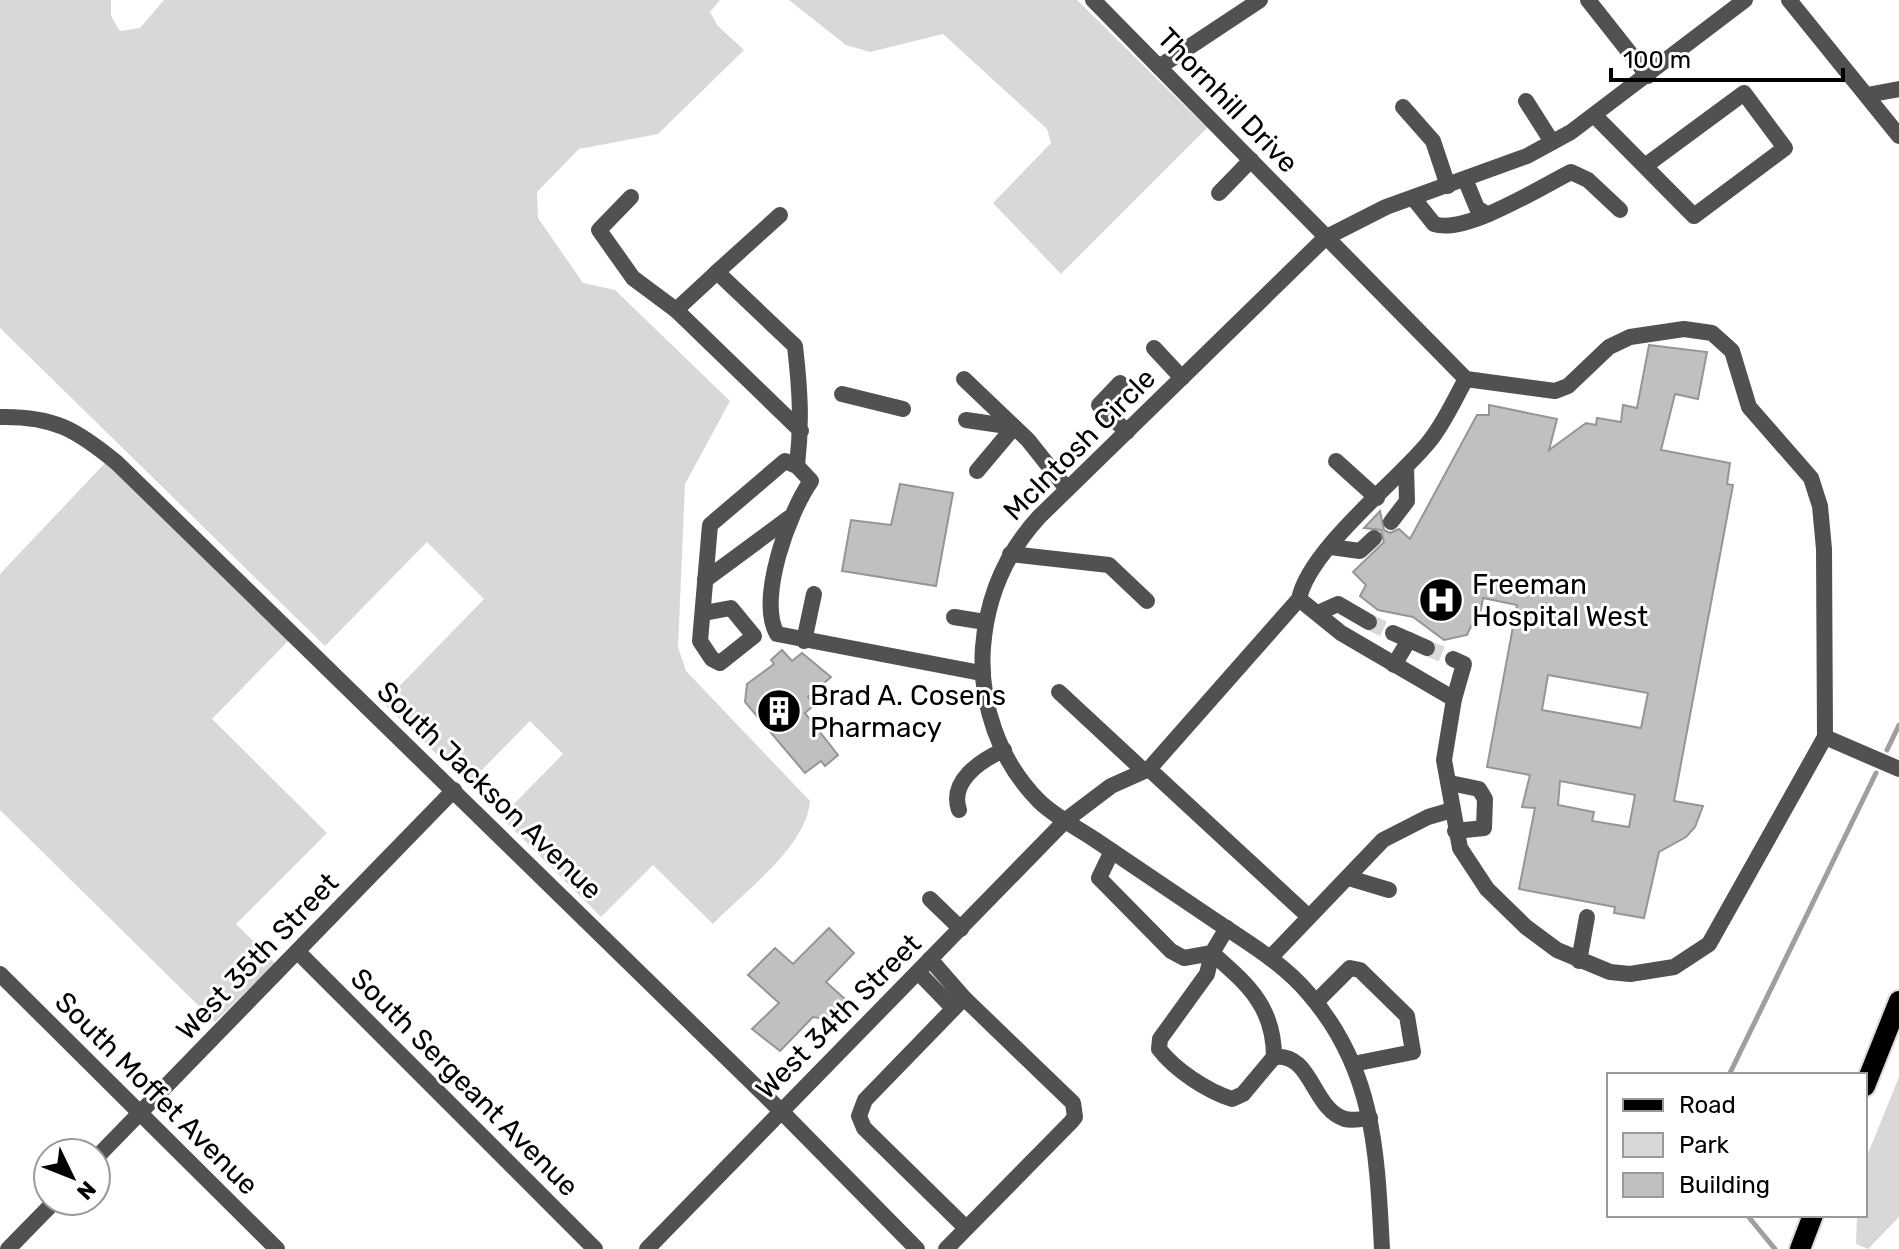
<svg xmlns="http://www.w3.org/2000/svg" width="1899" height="1249" viewBox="0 0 1899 1249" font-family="Rubik,sans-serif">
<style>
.green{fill:#d8d8d8}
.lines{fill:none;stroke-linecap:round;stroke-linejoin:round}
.stream{stroke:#9f9f9f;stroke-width:5}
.building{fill:#c0c0c0;stroke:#959595;stroke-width:2;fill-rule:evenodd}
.minor-tunnel{stroke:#d9d9d9;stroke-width:16;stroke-dasharray:16 8;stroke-linecap:butt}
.major-casing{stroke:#dbdbdb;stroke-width:24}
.minor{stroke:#515151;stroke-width:16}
.major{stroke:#000;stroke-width:20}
.labels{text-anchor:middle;stroke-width:6;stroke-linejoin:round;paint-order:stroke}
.street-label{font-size:28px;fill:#000;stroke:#fff}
.poi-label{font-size:28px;fill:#000;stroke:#fff;text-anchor:start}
</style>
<rect width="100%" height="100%" fill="#fff"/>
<g class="green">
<path d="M0 0H111V16L120 31 140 28 164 0H720L710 12 717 25 744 50 658 134 579 149 537 192 538 218 583 283 615 290 730 401 685 484 678 647 686 671 810 801C807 846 744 892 713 924L653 865 601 917 501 817 563 754 530 721 468 784 383 703 484 599 427 542 325 646 0 328Z"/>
<polygon points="789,0 1077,0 1207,128 1061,274 993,203 1051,143 1047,129 943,34 870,52 846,45"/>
<polygon points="107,461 291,638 212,719 327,833 236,924 275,963 215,1022 0,810 0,574"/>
<polygon points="1899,1077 1899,1217 1868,1249 1856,1244 1857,1215 1865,1215 1865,1161"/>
</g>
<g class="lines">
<g class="stream">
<polyline points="1887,750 1899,725"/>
<polyline points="1729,1075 1876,773"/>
<polyline points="1747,1215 1775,1249"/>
</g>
</g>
<g class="building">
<path d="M1649 345 1707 352 1698 399 1675 394 1661 450 1730 463 1727 484 1733 485 1674 801 1703 806 1695 827 1686 837 1659 852 1644 918 1614 913 1615 907 1519 889 1535 808 1522 807 1530 775 1487 767 1517 605 1483 598 1478 626 1472 624 1467 635 1444 640 1413 617 1378 610 1360 596 1366 585 1353 572 1384 542 1381 530 1364 528 1380 511 1384 530 1390 533 1399 529 1410 539 1477 415H1489V405L1557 419 1549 450 1586 423 1596 425 1597 418 1621 422 1623 405 1637 408ZM1548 675 1648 693 1641 728 1542 710ZM1560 781 1635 795 1629 827 1592 821 1594 812 1558 805Z"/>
<polygon points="900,484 953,493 936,586 842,571 851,520 891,525"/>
<polygon points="782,650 792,661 802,653 831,677 808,697 814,705 805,713 838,755 825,766 821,761 805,773 745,702 747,684 774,664 771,660"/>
<polygon points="829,928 854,953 826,982 845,999 826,1019 813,1017 780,1051 752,1029 779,1003 748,975 775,948 793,964"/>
</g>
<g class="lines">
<g class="minor-tunnel">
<polyline points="1369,622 1393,633"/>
<polyline points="1427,648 1453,659"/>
</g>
<g class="major-casing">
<g id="major">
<polyline points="1865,1086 1899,1001"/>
<polyline points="1800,1249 1813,1215"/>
</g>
</g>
<g class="minor">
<polyline points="1093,0 1466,379 1555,391 1568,386 1609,347 1630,337 1684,329 1712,333 1732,351 1749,407 1811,478 1820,506 1824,549 1825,737 1709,944 1674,967 1630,974 1610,972 1557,950 1526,927 1487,889 1460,848 1444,760 1454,699 1341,633 1299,599"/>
<polyline points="1588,0 1648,76"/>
<polyline points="1789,0 1899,136"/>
<polyline points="1159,67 1260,0"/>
<polyline points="1867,95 1899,89"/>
<polyline points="1526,101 1552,142"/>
<polyline points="1403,107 1433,141 1448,186"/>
<polyline points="1595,116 1694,216 1785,148 1744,93 1645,166"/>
<polyline points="1465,179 1477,208 1485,213"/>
<polyline points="1219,193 1251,160"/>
<polyline points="631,197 599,230 633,278 676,310"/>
<path d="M1414 199 1434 224C1465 235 1541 187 1571 172L1588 180 1620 210"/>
<polyline points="717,272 780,215"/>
<polyline points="1154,348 1182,378"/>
<polyline points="964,379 1028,440 1067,489"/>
<polyline points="1120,383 1099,405 1127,432"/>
<polyline points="842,394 903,409"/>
<path d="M0 417C53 416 76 429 117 463L781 1111 917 1249"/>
<polyline points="966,420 1014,427"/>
<polyline points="1336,461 1377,498"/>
<path d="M797 466C802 422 800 390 795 346L717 272 676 310 801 431"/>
<polyline points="977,471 1014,427"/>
<polyline points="1391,522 1407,501 1406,467"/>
<polyline points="1331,547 1360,551 1374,538"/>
<polyline points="1010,554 1109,565 1147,601"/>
<polyline points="705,580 789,518"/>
<path d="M704 613 731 608 754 636 720 663 712 659 700 641 710 525 785 461 797 466 811 481C789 512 757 599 777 634L981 673"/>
<polyline points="1318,613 1338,604 1369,622"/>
<polyline points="954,617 985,622"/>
<polyline points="1393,633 1409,640"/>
<polyline points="804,641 814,594"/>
<polyline points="1453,659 1464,664 1454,699"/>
<polyline points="1394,665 1409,640 1427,648"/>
<polyline points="1059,692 1144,771"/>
<polyline points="1825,737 1899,769"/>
<polyline points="1149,769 1308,916"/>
<polyline points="1450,783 1479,789 1485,799 1484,828 1455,831"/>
<path d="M959 810C949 781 981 760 1004 750"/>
<polyline points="1112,851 1099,878 1171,951 1184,958 1212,953 1227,928"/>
<polyline points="1349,878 1389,890"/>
<polyline points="930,899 961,929"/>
<polyline points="298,952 595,1249"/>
<path d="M1212 953C1247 984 1274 1006 1274 1057L1243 1094 1232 1099C1207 1091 1175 1070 1159 1049L1160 1039 1207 974Z"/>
<polyline points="1270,958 1383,840 1428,817 1452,810"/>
<polyline points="930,959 964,998"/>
<polyline points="1579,961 1587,917"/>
<polyline points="918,972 953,1008"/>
<polyline points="0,974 277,1249"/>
<polyline points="1316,1002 1350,968 1360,970 1407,1016 1413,1052 1353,1064"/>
<path d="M1274 1057C1312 1052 1312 1109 1345 1119 1352 1121 1363 1119 1370 1118"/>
<polyline points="96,1158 454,790"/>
<polyline points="8,1249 55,1201"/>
<path d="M647 1249 1066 820 1111 786 1149 769 1299 599C1309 550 1394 484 1428 443 1444 424 1454 400 1466 379"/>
<polyline points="946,1249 1071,1122 1075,1117 1073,1103 964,998 865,1100 859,1116 864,1128 966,1228"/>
<path d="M1382 1249C1377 1154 1375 1070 1309 994 1283 963 1247 942 1214 920 1174 893 1134 866 1094 839 1076 827 1054 816 1039 801 999 761 979 703 983 647 987 597 1005 554 1039 517L1325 238 1386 207 1527 156 1571 132 1745 0"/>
</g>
<use href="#major" class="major"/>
</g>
<defs>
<g id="hospital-disc" transform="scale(2.3)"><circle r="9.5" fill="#000" stroke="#fff"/><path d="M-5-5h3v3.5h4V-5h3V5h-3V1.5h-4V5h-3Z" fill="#fff"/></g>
<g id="building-disc" transform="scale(2.3)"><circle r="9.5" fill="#000" stroke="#fff"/><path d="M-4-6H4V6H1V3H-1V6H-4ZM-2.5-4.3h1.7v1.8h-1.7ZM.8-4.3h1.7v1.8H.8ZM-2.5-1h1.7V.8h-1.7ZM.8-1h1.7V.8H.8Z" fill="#fff"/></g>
</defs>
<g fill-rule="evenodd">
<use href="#hospital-disc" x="1441" y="600"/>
<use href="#building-disc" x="779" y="711"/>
</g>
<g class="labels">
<g class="street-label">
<text transform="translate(1228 100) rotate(46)" y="10">Thornhill Drive</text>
<text transform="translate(1079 444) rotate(-45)" y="10">McIntosh Circle</text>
<text transform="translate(490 790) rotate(44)" y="10">South Jackson Avenue</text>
<text transform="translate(257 956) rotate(-46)" y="10">West 35th Street</text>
<text transform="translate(838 1016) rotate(-45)" y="10">West 34th Street</text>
<text transform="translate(465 1082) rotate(45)" y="10">South Sergeant Avenue</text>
<text transform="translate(157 1093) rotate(45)" y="10">South Moffet Avenue</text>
</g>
<g class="poi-label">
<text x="1472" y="594">Freeman<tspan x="1472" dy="32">Hospital West</tspan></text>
<text x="810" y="705">Brad A. Cosens<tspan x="810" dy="32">Pharmacy</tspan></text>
</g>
</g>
<rect x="1607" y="1073" width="260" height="144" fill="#ffffff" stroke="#999999" stroke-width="2"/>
<rect x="1623" y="1099" width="40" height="12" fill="#000000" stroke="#999999" stroke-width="2"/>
<text x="1679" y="1113" font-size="24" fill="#000000">Road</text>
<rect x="1623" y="1133" width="40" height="24" fill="#d8d8d8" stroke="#999999" stroke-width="2"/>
<text x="1679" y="1153" font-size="24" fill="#000000">Park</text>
<rect x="1623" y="1173" width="40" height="24" fill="#c0c0c0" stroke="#999999" stroke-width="2"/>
<text x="1679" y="1193" font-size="24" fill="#000000">Building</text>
<g transform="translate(72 1177) rotate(133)"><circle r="38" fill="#ffffff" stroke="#999999" stroke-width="2"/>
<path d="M0-6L14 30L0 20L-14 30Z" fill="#000000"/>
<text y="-12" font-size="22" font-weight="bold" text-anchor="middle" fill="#000000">N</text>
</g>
<path d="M1611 68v12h232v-12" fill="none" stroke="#000000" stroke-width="4"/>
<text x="1623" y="68" font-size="24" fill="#000000" stroke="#ffffff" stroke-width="6" paint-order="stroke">100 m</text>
</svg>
